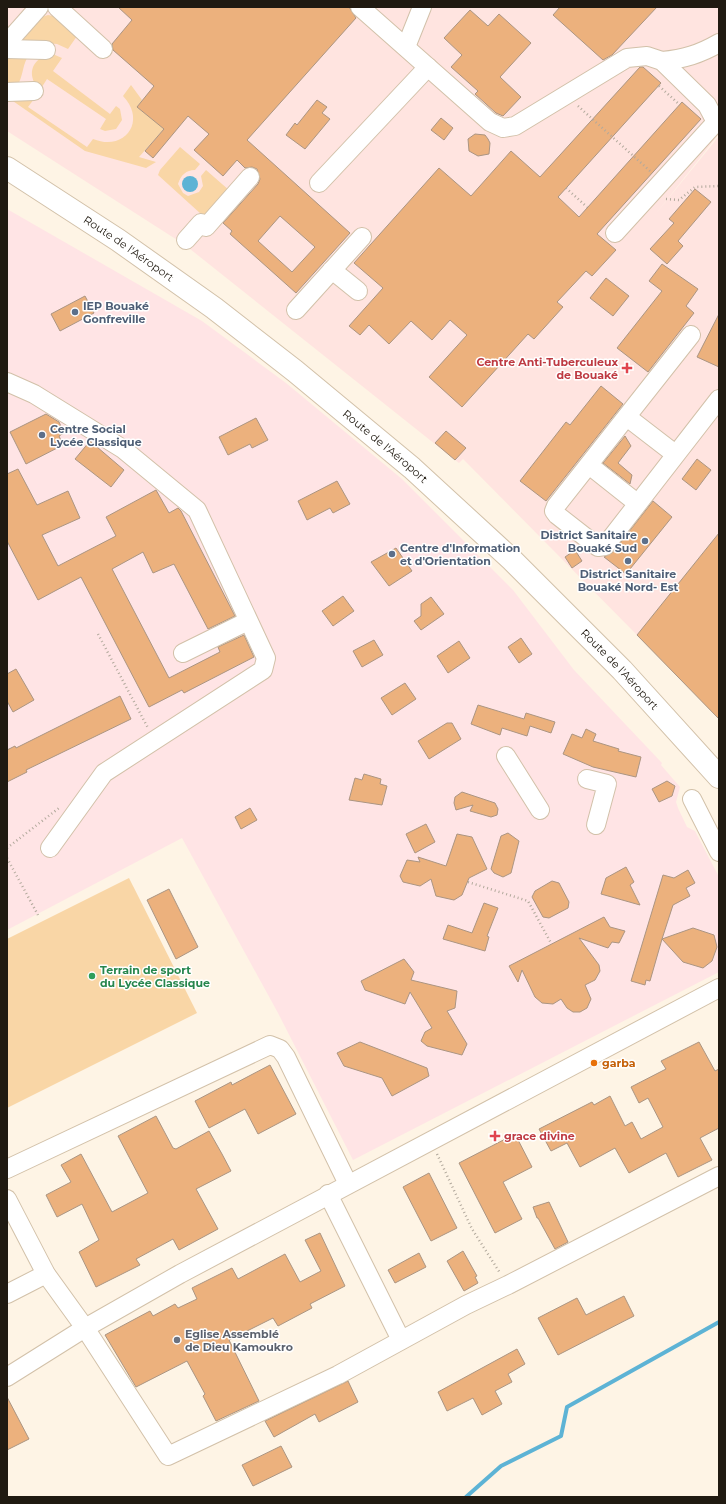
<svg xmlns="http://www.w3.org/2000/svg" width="726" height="1504" viewBox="0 0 726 1504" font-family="Montserrat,sans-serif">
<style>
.education{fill:#ffe4e5}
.medical{fill:#ffe4e0}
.green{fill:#f9d6a6}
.water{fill:#5db3d5}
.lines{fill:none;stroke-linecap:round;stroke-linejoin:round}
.stream{stroke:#5db3d5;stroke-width:4}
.building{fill:#ecb17d;stroke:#ab9582;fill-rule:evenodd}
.minor-casing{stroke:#d2c1a9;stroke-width:20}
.major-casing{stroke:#d2c1a9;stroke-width:24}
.path{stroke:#b2a99c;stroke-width:2.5;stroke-dasharray:1 3;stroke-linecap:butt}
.minor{stroke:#fff;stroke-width:18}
.major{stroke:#fff;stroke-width:22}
.service-dot{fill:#5c6f8a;stroke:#fff;stroke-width:1.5}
.health-dot{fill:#e0444e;stroke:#fff;stroke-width:1.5}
.leisure-dot{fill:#2e9e5b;stroke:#fff;stroke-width:1.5}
.food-dot{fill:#e8710a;stroke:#fff;stroke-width:1.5}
.worship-dot{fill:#6b7280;stroke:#fff;stroke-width:1.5}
.labels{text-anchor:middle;stroke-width:3;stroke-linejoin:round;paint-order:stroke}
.street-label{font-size:11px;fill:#201a11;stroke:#fff}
.service-label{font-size:11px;font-weight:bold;fill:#4e5e75;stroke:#fff;text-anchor:start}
.health-label{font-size:11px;font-weight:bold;fill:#be3a42;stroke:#fff;text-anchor:end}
.leisure-label{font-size:11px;font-weight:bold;fill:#27864d;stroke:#fff;text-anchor:start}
.food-label{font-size:11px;font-weight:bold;fill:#c56008;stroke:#fff;text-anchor:start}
.worship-label{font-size:11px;font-weight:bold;fill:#5b616d;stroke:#fff;text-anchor:start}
</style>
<rect width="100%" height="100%" fill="#fef4e5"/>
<polygon class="education" points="7,209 202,321 286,383 402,479 513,590 574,670 662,763 661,765 680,787 676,802 678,808 687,827 695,831 719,877 719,972 353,1160 278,1013 182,838 7,930"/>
<polygon class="medical" points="7,7 719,7 719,134 654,216 719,136 719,533 637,635 463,459 459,463 455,460 185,245 7,131"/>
<g class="green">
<polygon points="48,15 53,16 77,36 68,49 57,44 19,41 42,17"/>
<path d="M47 55H55L62 58 53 71 110 114 116 106 120 109 122 120 116 129 105 131 100 129 106 119 47 79 40 90C27 77 30 61 47 55Z"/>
<path d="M7 57 27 58C22 68 23 77 17 86L7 88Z"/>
<path d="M131 85 142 100 137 107 160 125 170 122 139 157 156 162 146 168 85 151 10 99H34L28 107 87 147 93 139C125 152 147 121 123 96Z"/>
<path d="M180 147 200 164 195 170C186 170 181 175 178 184L183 193 188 196 199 192 203 186 201 176 206 170 230 191 207 214H201L158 175 160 170Z"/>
<polygon points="129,878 197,1013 7,1108 7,939"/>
</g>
<circle class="water" cx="190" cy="184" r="8"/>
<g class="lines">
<polyline class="stream" points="466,1497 501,1466 561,1436 567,1407 719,1322"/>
</g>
<g class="building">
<path d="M118 7H349L356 18 247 140 350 233 296 293 230 234 232 231 223 223 258 184 260 179 257 169 252 167 245 168 237 160 223 176 194 150 209 134 188 116 153 158 145 151 164 129 137 107 154 86 113 50 112 44 132 20ZM280 216 315 247 292 272 258 241Z"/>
<polygon points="560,7 657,7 612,55 603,60 553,15"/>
<polygon points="470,10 488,26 499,14 531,43 500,77 521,97 503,116 496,113 475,94 478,91 451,67 462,55 444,38"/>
<polygon points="640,67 643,67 661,83 558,197 579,217 682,102 701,119 597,234 616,250 592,276 586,271 557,302 563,307 534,339 528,334 462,407 429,377 467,335 450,320 432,340 411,321 389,344 369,325 360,335 349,326 383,288 354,263 439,168 471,196 511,151 540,177"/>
<polygon points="317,100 327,107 322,113 330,119 305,149 286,135 295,123 297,125"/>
<polygon points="441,118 453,128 444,140 431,130"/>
<polygon points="475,134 485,135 488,139 490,143 489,154 478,156 469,151 468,139"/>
<polygon points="695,189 711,202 678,241 683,246 667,264 650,249 674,223 669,219"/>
<polygon points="662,264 698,289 686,306 694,313 648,372 617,348 662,291 649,281"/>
<polygon points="606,278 629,296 613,316 590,298"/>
<polygon points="85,296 94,313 60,331 51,314"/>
<polygon points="719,314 719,367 697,357"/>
<polygon points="601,386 623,404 546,501 520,481 566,422 570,425"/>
<polygon points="46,414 59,422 64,433 59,436 63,445 26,464 10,432"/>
<polygon points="256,418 268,440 252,448 250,444 228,455 219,437"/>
<polygon points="446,431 466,448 455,460 435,443"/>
<polygon points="625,436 631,446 618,463 632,475 630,484 603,463"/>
<polygon points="90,441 124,470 111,487 75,459"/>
<polygon points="697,459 711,470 696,490 682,479"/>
<polygon points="18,469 37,505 68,491 80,518 42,535 58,566 116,536 106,517 156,490 169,513 178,508 181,511 235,616 208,629 174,564 153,573 143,552 112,569 169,678 220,652 218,647 244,635 254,657 184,693 182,690 149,707 81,577 38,600 7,541 7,474"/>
<polygon points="337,481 350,504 333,513 330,508 307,520 298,501"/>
<polygon points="653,501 672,517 626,574 604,557 613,552"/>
<polygon points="719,533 719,719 637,635"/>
<polygon points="396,548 412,571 389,586 371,562"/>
<polygon points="575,550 582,561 572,568 565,557"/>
<polygon points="343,596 354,611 333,626 322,611"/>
<polygon points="431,597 444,614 421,630 414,621 421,616 421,604"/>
<polygon points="521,638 532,654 519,663 508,647"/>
<polygon points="374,640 383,655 362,667 353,651"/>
<polygon points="459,641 470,658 448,673 437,656"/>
<polygon points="16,669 34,700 13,712 7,701 7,674"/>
<polygon points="405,683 416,699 392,715 381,698"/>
<polygon points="120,696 131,719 26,770 27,772 7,782 7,750 15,746 16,748"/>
<polygon points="478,705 524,719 526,713 555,722 551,733 530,726 527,736 502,728 500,735 471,724"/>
<polygon points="447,723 452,723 461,739 429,759 418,741"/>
<polygon points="586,729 596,734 593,741 619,749 618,751 641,757 636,777 593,767 563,754 572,734 582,738"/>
<polygon points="364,774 381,779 380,784 387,786 382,805 349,800 355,778 362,780"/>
<polygon points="667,781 675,786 672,796 659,802 652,789"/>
<polygon points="462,792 495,803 498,809 497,815 491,817 470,811 473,805 456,810 454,803 455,797"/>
<polygon points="250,808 257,820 241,829 235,817"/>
<polygon points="426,824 435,842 415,853 406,834"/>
<polygon points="508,833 519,841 511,873 503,877 494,873 491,869 501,836"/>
<polygon points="457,834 472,837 487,869 469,878 462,895 454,900 436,896 431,879 420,886 403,882 400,876 407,860 420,862 418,857 446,866"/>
<polygon points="626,867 634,882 630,885 640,905 601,894 606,878"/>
<polygon points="688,870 695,883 686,888 690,896 673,905 662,939 693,928 714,935 717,947 712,961 703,968 683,962 662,939 650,981 646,980 645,985 631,981 663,875 674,878"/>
<polygon points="552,881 559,883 569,902 568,908 549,918 543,917 532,897 535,891"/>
<polygon points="169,889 198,947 176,959 147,900"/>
<polygon points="484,903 498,908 487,936 489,937 485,951 443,939 448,925 472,933"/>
<polygon points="604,917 610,927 625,931 619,943 612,942 608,948 579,938 599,965 600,971 595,980 585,985 591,999 587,1008 580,1012 573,1012 567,1008 561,999 553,1004 542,1003 535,997 522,970 518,982 509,966"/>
<polygon points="404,959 414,972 411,980 457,991 455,1008 447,1011 467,1044 462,1055 427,1046 421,1041 425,1032 432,1028 410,992 405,1004 365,990 361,981"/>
<polygon points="360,1042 427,1068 429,1076 392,1096 382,1078 344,1066 337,1053"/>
<polygon points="699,1042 715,1071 719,1069 719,1128 700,1138 712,1160 678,1177 666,1153 629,1173 615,1148 580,1167 567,1143 551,1151 539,1129 592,1102 594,1105 610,1096 625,1126 632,1122 641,1139 663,1127 648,1098 639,1103 631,1087 666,1069 661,1061"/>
<polygon points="270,1065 296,1114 258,1134 245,1109 209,1128 195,1101 231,1082 232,1085"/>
<polygon points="156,1116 173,1148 176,1149 209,1131 222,1154 231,1171 196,1189 218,1229 179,1250 173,1239 136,1259 140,1265 96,1287 79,1252 99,1240 82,1204 57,1217 46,1195 71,1182 61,1165 81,1154 112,1212 148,1193 118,1136"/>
<polygon points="515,1134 532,1167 503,1182 522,1219 495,1233 459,1163"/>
<polygon points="429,1173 457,1228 431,1241 403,1187"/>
<polygon points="549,1202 568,1242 555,1249 538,1218 537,1218 533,1207"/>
<polygon points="320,1233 345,1286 310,1304 312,1308 278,1326 273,1318 229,1340 259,1401 216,1421 203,1396 205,1394 187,1361 136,1387 105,1335 150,1311 153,1316 175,1304 178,1308 197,1299 192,1288 232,1268 238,1279 285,1254 300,1282 321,1271 305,1240"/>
<polygon points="463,1251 477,1276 475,1277 478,1283 464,1291 447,1261"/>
<polygon points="419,1253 426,1267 395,1283 388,1270"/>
<polygon points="624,1296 634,1316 558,1355 538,1318 577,1298 586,1315"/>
<polygon points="517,1349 525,1364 508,1374 512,1382 495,1391 502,1404 482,1415 473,1398 447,1411 438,1392"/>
<polygon points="348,1381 358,1402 319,1422 315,1414 274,1437 265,1421"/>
<polygon points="7,1397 29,1439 7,1450"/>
<polygon points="281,1446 292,1467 253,1486 242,1465"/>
</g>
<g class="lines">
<g class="minor-casing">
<g id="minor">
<polyline points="57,7 103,49"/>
<polyline points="360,7 490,122 503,128 515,126 627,58 647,56 662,61 707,105 716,122 615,233"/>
<polyline points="7,43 39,7"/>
<polyline points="406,47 422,7"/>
<polyline points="7,49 46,50"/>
<path d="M662 61C684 59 700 54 719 43"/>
<polyline points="7,92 34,91"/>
<polyline points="319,183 428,67"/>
<polyline points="206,227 250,177"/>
<polyline points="186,240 201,223"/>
<polyline points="332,270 358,291"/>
<polyline points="296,310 362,237"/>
<polyline points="691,335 556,506 554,511 557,515 598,547 605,546 719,399"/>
<polyline points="7,382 34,394 123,449 197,510 266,658 263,670 104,773 50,848"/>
<polyline points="627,417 675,454"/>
<polyline points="589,465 637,503"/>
<polyline points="183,653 248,621"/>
<polyline points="506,756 540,810"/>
<polyline points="587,779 607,784 596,825"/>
<polyline points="692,799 719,852"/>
<polyline points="7,1169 270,1045 280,1049 286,1057 348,1184"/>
<polyline points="328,1194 401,1340"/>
<polyline points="7,1199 46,1274 85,1328 168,1456 338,1375 466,1305 508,1285 719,1176"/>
<polyline points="7,1294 46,1274"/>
<polyline points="7,1377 85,1328 180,1274 719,988"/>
</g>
</g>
<g class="major-casing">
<g id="major">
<path id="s1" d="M7 168 118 240 214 308 295 371 412 468 512 560 622 670 719 777"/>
</g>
</g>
<g class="path">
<polyline points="659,86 680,105"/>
<polyline points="578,106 650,171"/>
<polyline points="566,188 587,207"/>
<polyline points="666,199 679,200 695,187 719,186"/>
<polyline points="98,634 148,728"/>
<polyline points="7,848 59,808"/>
<polyline points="7,858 38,915"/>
<polyline points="468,882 528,901 551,943"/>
<polyline points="437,1154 472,1229 500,1273"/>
</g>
<use href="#minor" class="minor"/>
<use href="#major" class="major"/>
</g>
<g class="service-dot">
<circle cx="75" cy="312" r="4"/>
<circle cx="42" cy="435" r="4"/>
<circle cx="645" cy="541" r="4"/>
<circle cx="392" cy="554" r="4"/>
<circle cx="628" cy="561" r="4"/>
</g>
<g class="health-dot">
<path d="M625 362h4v4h4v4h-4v4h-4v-4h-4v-4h4z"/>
<path d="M493 1130h4v4h4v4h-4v4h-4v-4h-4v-4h4z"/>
</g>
<circle class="leisure-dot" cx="92" cy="976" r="4"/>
<circle class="food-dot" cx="594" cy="1063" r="4"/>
<circle class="worship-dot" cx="177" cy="1340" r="4"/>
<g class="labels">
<g class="street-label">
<text dy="4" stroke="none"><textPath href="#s1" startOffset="146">Route de l'Aéroport</textPath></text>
<text dy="4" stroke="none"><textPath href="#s1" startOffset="470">Route de l'Aéroport</textPath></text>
<text dy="4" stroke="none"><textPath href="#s1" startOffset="794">Route de l'Aéroport</textPath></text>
</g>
<g class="service-label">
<text x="83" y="310">IEP Bouaké<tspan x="83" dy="13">Gonfreville</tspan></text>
<text x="50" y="433">Centre Social<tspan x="50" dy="13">Lycée Classique</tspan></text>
<text x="637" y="539" text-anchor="end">District Sanitaire<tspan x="637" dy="13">Bouaké Sud</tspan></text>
<text x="400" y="552">Centre d'Information<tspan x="400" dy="13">et d'Orientation</tspan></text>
<text x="628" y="578" text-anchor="middle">District Sanitaire<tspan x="628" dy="13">Bouaké Nord- Est</tspan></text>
</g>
<g class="health-label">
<text x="618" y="366">Centre Anti-Tuberculeux<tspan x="618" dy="13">de Bouaké</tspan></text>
<text x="504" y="1140" text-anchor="start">grace divine</text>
</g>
<g class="leisure-label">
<text x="100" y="974">Terrain de sport<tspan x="100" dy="13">du Lycée Classique</tspan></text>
</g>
<g class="food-label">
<text x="602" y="1067">garba</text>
</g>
<g class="worship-label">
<text x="185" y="1338">Eglise Assemblé<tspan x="185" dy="13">de Dieu Kamoukro</tspan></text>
</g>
</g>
<rect width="726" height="1504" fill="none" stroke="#201a11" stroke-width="16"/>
</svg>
